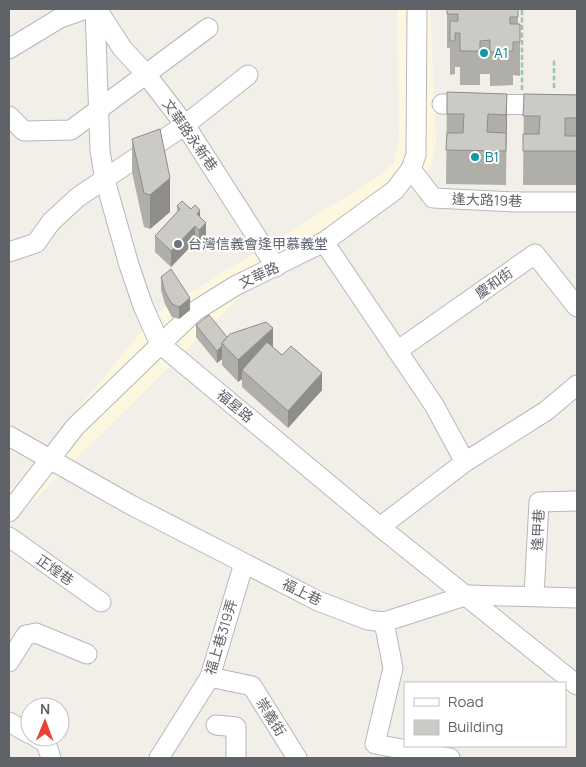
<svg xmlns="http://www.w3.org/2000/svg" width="586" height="767" viewBox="0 0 586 767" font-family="Manrope,'Noto Sans TC',sans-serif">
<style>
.commercial{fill:#fef7e0}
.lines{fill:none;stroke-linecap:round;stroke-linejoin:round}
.minor-casing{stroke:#b5b8bc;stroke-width:21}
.path{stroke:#9cc7a9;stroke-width:2.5;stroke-dasharray:5 2.5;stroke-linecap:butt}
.minor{stroke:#fff;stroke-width:19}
.wall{fill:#afaea9}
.shaded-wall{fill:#8f8d8a}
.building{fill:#cccac5;stroke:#8f8d8a}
.culture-dot{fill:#0f9aa8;stroke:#fff;stroke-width:2}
.worship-dot{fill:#6b7280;stroke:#fff;stroke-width:2}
.labels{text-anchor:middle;stroke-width:4;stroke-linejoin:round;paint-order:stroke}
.culture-label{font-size:14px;fill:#0d838f;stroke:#fff;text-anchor:start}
.street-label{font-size:14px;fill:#5f6368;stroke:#fff}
.worship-label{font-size:14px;fill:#5b616d;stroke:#fff;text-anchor:start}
</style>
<rect width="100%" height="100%" fill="#f1efe8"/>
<polygon class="commercial" points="397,9 430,9 436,144 430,169 346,235 257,280 11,523 9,522 9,492 157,313 375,179 394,163 399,137"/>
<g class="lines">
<g class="minor-casing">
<g id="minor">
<polyline points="95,9 100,151 105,180 129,265 143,306 160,344 380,527 577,685"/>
<polyline points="97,9 122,48 145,73 185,125 276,267"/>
<polyline points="9,49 60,18 86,9"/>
<polyline points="442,104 577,105"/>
<polyline points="9,116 24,131 71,130 208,28"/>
<polyline points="411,169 433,198 515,202 577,202"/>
<polyline points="324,242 434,405 465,462"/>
<polyline points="9,252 36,243 51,222 78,197 185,125 248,75"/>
<polyline points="397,351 535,254 577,307"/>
<polyline points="9,436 131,505 244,563 318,601 368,620 384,622 468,595 577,598"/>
<polyline points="9,512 75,427 195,311 235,286 324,242 395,190 411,169 416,155 417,9"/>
<polyline points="380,527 465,462 546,411 577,385"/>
<polyline points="9,537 101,602"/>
<polyline points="534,596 539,502 577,501"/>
<polyline points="384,622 393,668 375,744 450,758"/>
<polyline points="9,662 26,635 36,633 87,654"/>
<polyline points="210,677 252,686 297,758"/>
<polyline points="9,722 30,734"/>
<polyline points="216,725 236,727 236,758"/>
<polyline points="36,737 46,743 51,758"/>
<polyline points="159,758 210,677 244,563"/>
</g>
</g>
<g class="path">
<polyline points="554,88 554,58"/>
<polyline points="522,90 522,9"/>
</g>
<use href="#minor" class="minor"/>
</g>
<g class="wall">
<polygon points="447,9 518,9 518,24 520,24 520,76 513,75 513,85 490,86 490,74 480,74 480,85 460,85 460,67 455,67 455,74 450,75 450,48 447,48"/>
<polygon points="447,92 507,94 506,185 446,184"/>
<polygon points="524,94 577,95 577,185 523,185"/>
<polygon points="132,139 170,212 150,229 144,227 132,172"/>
<polygon points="177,206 200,217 206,239 199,246 195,242 171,267 155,252 155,236 177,212"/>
<polygon points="161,277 190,310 179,319 172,317 165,304 161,290"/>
<polygon points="196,325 227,337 273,347 322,390 288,428 242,387 242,379 238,382 222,365 222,359 217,363 196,337"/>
</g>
<g class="shaded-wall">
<polygon points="507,94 507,128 506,149 506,115"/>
<polygon points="170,178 170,212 150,229 150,195"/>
<polygon points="200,210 200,226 197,214"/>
<polygon points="206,223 206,239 199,246 199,230"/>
<polygon points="195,226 195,242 171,267 171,251"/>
<polygon points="190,298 190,310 179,319 179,307"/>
<polygon points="273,328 273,351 242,370 242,379 238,382 238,360"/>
<polygon points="222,346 222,359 217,363 217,351"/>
<polygon points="322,373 322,390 288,428 288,411"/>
</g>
<g class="building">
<polygon points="447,9 518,9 518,17 510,17 510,24 520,24 520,42 513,42 513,51 490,52 490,40 480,41 480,51 460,51 460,33 455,33 455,41 450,41 450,21 458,21 458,14 447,14"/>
<polygon points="447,92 507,94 506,115 488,114 487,132 506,133 506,151 446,150 447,133 463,133 464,114 447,114"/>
<polygon points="524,94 577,95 577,118 565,118 565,136 577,136 577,151 523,151 523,134 539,134 540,116 523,116"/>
<polygon points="160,129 170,178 150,195 144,193 132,139"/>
<polygon points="182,201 191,209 195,205 200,210 197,214 206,223 199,230 195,226 171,251 155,236 180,209 177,206"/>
<polygon points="171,269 190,298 179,307 172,304 165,292 161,277"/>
<polygon points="209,315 227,337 222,343 222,346 217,351 196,325"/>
<polygon points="266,322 273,328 238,360 222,343 230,334"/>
<polygon points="267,342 282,355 291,346 322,373 288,411 242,370"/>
</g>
<g class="culture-dot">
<circle cx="484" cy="53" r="5"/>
<circle cx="475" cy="157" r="5"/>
</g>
<circle class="worship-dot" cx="178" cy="244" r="5"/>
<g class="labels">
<g class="culture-label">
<text x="494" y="58">A1</text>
<text x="485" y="162">B1</text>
</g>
<g class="street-label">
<text transform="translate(190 135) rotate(55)" y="5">文華路永新巷</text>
<text transform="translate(487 200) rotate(2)" y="5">逢大路19巷</text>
<text transform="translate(259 275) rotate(-25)" y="5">文華路</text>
<text transform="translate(494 283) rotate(-35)" y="5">慶和街</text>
<text transform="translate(235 406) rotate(40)" y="5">福星路</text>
<text transform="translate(538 530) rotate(-87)" y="5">逢甲巷</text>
<text transform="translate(55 570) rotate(35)" y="5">正煌巷</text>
<text transform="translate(302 592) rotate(26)" y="5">福上巷</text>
<text transform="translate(221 637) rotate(-73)" y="5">福上巷319弄</text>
<text transform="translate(271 717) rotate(58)" y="5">崇義街</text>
</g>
<g class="worship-label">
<text x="188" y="249">台灣信義會逢甲慕義堂</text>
</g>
</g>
<rect width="586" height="767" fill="none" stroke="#5f6368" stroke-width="20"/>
<rect x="404" y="682" width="162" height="65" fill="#ffffff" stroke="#bfc1c3"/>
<rect x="414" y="698" width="25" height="8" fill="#ffffff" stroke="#bfc1c3"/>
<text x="448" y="707" font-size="15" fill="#5f6368">Road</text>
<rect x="414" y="720" width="25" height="15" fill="#cccac5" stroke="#bfc1c3"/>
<text x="448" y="732" font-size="15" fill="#5f6368">Building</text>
<g transform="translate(45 722) rotate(1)"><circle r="24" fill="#ffffff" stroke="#bfc1c3"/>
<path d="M0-4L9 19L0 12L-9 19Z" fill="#ea4335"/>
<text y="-8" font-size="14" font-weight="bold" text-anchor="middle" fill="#5f6368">N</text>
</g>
</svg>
